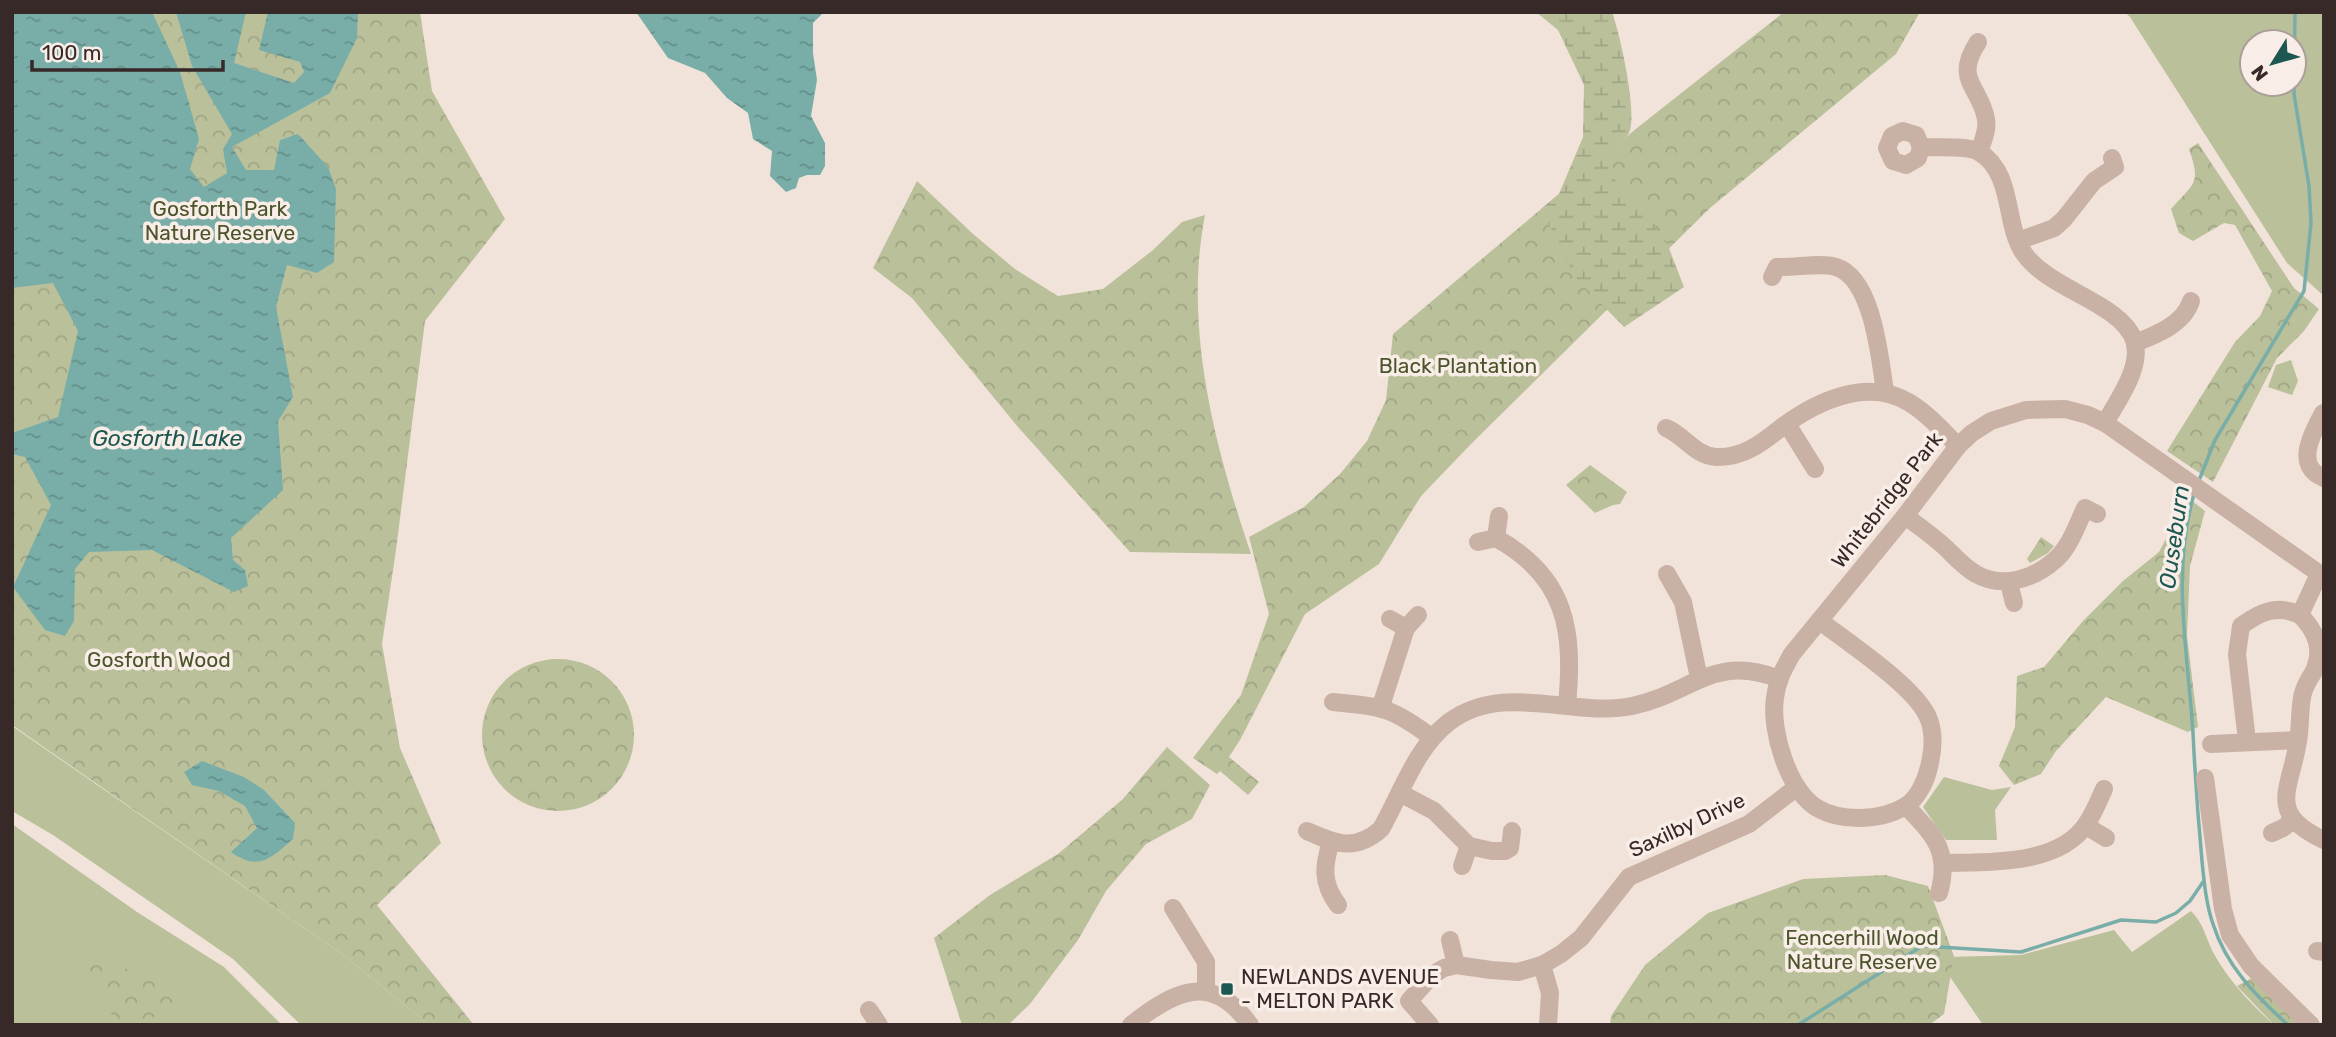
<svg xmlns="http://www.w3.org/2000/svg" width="2336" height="1037" viewBox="0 0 2336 1037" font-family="Rubik,sans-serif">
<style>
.green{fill:#bac09a;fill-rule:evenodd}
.forest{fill:url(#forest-crowns)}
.wetland{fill:url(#wetland-marsh)}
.water{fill:url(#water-ripples)}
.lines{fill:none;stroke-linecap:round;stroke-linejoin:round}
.stream{stroke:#79aea8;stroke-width:3.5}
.minor{stroke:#c9b1a6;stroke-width:18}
.poi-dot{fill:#1d5751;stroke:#f9eee7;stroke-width:2.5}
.labels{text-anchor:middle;stroke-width:7;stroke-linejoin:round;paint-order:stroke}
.park-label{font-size:21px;fill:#4b542b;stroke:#f9eee7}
.street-label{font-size:21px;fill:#362927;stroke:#f9eee7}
.poi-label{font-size:21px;fill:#362927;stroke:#f9eee7;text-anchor:start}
.water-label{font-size:23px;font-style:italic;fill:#1d5751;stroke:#f9eee7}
</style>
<defs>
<pattern id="forest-crowns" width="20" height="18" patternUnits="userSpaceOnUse" patternTransform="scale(1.75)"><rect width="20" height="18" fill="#bac09a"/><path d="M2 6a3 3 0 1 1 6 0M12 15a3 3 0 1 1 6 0" fill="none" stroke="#a0a585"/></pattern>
<pattern id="wetland-marsh" width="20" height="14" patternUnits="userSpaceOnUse" patternTransform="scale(1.75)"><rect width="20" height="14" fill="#bac09a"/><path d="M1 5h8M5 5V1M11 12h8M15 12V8" fill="none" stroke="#a0a585"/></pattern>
<pattern id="water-ripples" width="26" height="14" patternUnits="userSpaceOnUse" patternTransform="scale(1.75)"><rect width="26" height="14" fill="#79aea8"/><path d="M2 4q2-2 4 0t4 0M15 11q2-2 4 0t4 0" fill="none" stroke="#648e89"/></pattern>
</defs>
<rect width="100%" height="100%" fill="#f1e3da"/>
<g class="green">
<path d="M2125 12H2324V296L2287 263 2130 17ZM2252 42H2294V84H2252Z"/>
<polygon points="12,726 346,957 429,1025 301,1025 233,959 53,835 12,811"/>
<polygon points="1944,777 1992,790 2011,787 1995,810 1997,840 1946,840 1923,807"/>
<polygon points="12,824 137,912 224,967 282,1025 12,1025"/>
<path d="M2191 911C2204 924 2206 939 2214 954 2229 981 2252 1005 2274 1025H1983L1948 974 1947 957 2021 955 2114 930 2132 952Z"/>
</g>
<g class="forest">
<polygon points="12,12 420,12 432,91 505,219 425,321 396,550 382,644 400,748 441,843 377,905 474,1025 429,1025 346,957 12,725"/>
<polygon points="1784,12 1920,12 1896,54 1710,208 1473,442 1421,496 1379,564 1305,614 1240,740 1229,757 1259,782 1248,795 1220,771 1217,774 1193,758 1241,695 1269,614 1249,537 1304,507 1340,474 1367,441 1386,400 1393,334 1637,128"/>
<path d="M2198 143 2294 288 2319 309 2304 331 2277 358 2213 482 2167 451 2235 342 2260 316 2272 291 2235 225 2224 223 2193 241 2179 233 2171 209C2195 182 2201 184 2189 149Z"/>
<path d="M917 181 973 234 1015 269 1058 296 1103 289 1153 250 1182 222 1205 215C1183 328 1215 447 1251 554L1130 552 1018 427 912 298 873 268Z"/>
<polygon points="2291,360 2298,381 2292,395 2268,387 2276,365"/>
<polygon points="1590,465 1627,492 1620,504 1613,505 1595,513 1566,485"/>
<polygon points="2177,489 2205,511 2190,566 2187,636 2198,727 2188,732 2106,697 2056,751 2041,774 2014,785 1999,766 2015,727 2017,676 2044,667 2083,621 2123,581 2159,552 2170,531"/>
<polygon points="2041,537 2054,546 2048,553 2030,563 2027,559"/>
<circle cx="558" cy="735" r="76"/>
<polygon points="1167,747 1210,785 1192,819 1146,844 1106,891 1078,940 1030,1004 1008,1025 962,1025 934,938 990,895 1058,854 1123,799"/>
<polygon points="1885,875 1928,886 1954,956 1944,1014 1929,1025 1610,1025 1611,1016 1645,965 1708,913 1803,879"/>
<polygon points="104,961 141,974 189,1003 152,1018 146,1025 118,1025 82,964"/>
<polygon points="2252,978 2300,1025 2274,1025 2237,986"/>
</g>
<path class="wetland" d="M1536 12H1612C1620 34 1638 114 1629 133 1626 139 1618 144 1613 149L1609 173 1665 238 1684 287 1624 327 1576 278 1541 209 1559 194 1583 137 1584 85 1558 30Z"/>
<g class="water">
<polygon points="12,12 152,12 180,72 199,139 190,169 204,187 227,173 223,149 232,134 192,66 176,12 246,12 234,63 294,83 304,72 300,62 259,50 268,12 358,12 357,38 330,93 232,147 246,170 274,170 280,140 298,134 328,167 336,189 334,262 317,273 287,265 276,307 293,397 278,421 283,490 231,538 233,560 245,570 248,586 234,592 152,550 89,552 75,569 74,621 65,636 45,630 13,587 51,505 25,457 12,454 12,433 58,417 78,331 53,283 12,288"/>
<polygon points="636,12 824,12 813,23 813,53 817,80 811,116 825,143 825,166 820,175 807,175 799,178 796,188 786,192 770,176 772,151 753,139 748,113 727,98 705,73 668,58"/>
<path d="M202 761 244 777 264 790 295 823 293 839C271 858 259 872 231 852L257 828 245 806 219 791 192 785 184 772Z"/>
</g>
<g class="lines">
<g class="stream">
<polyline points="2198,483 2215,440 2304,291 2311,223 2309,186 2294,94 2295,12"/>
<path d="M2194 494C2171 573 2188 653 2193 733 2195 775 2198 818 2202 861 2204 881 2206 904 2213 924 2226 966 2256 996 2288 1025"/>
<polyline points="1798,1025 1922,946 2021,952 2121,920 2156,922 2176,913 2190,901 2203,882"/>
</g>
<g class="minor">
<path d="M1978 42C1953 80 1980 86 1986 119 1988 130 1983 141 1979 152"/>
<path d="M1921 147 1916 135 1903 131 1892 136 1887 148 1893 161 1906 165 1918 158 1921 147C1936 148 1968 145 1979 152 2014 173 2004 223 2023 252 2048 290 2120 302 2134 340 2143 367 2117 401 2105 423"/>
<polyline points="2018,241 2054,228 2064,219 2094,181 2115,167 2112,158"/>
<path d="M1772 277 1777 267C1796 268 1818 262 1836 267 1873 278 1880 359 1885 392"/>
<path d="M2135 343C2156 335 2184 324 2191 301"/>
<path d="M2323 413C2313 432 2293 466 2324 478"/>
<polyline points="1787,424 1815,469"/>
<path d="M1666 428C1684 435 1695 456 1716 457 1743 458 1762 443 1782 427 1817 401 1868 377 1910 403 1928 414 1943 431 1958 446"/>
<path d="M1905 516C1919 526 1934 537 1947 549 1956 558 1965 568 1976 574 2002 589 2034 579 2055 560 2070 547 2077 525 2085 508L2097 514"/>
<polyline points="1496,538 1499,516"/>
<path d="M1478 542 1496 538C1567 577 1574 631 1567 705"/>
<polyline points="1667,574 1683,602 1697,669 1701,678"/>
<path d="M2319 574 2300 615C2317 632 2324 650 2313 673 2309 679 2305 686 2303 693 2299 708 2301 725 2298 741 2291 789 2265 813 2324 840"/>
<polyline points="2009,583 2014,603"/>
<path d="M1820 621C1850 644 1911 684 1927 715 1935 731 1933 751 1929 767 1926 781 1917 800 1904 807 1880 821 1841 822 1817 808 1788 790 1770 730 1775 698 1777 681 1784 668 1792 654L1905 516 1958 446 1972 433 1991 421 2026 410 2065 409 2088 415 2105 423 2324 577"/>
<polyline points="1406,628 1418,615"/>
<path d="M1333 702C1382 707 1391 707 1431 737"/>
<polyline points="1381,706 1406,628 1390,619"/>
<path d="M2247 741 2237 654 2241 626C2260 612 2277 604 2300 615"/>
<polyline points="2211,744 2298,740"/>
<polyline points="2205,778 2223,909 2230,935 2251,966 2311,1025"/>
<polyline points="1400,793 1434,811 1469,846 1492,851 1505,851 1510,848 1512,831"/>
<path d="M1906 806C1933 834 1951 851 1939 893"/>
<polyline points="2086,826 2106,838"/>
<path d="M1307 831C1336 844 1355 852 1381 829 1401 794 1416 747 1449 722 1504 681 1572 718 1632 706 1691 694 1713 653 1779 679"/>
<polyline points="2272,833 2283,828 2293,820"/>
<path d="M1331 842C1323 866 1322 884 1338 905"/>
<path d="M1944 863C1987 862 2060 866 2087 823 2094 813 2099 800 2104 789"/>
<polyline points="1462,866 1469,846"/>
<polyline points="1173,908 1206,962 1206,991"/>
<polyline points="1450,940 1456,965"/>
<polyline points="2317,951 2324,952"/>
<polyline points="1542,965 1550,993 1548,1025"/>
<polyline points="869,1010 879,1025"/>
<path d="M1131 1025C1174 991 1212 971 1250 1025"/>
<polyline points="1430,1025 1409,1001 1432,975 1444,968 1456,965 1491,970 1518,972 1542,965 1561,954 1581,938 1629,877 1749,824 1797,787"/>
</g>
</g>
<rect class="poi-dot" x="1220" y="982" width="14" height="14" rx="3.5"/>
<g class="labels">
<g class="park-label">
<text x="220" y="216">Gosforth Park<tspan x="220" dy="24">Nature Reserve</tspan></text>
<text x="1458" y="373">Black Plantation</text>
<text x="159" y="667">Gosforth Wood</text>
<text x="1862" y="945">Fencerhill Wood<tspan x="1862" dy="24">Nature Reserve</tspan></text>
</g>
<g class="street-label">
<text transform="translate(1887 500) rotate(-52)" y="7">Whitebridge Park</text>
<text transform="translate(1687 825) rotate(-25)" y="7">Saxilby Drive</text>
</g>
<g class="poi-label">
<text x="1241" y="984">NEWLANDS AVENUE<tspan x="1241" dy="24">- MELTON PARK</tspan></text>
</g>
<g class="water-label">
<text x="167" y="446">Gosforth Lake</text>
<text transform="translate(2174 537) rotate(-82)" y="8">Ouseburn</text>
</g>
</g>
<rect width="2336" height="1037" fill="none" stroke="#362927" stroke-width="28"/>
<g transform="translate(2273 63) rotate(233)"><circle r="33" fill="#f9eee7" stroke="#ab9f9a" stroke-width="2"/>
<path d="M0-5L12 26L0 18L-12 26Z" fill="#1d5751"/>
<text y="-10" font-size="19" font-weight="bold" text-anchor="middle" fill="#362927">N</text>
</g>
<path d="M32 60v10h191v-10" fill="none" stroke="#362927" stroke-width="3.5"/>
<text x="42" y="60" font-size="21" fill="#362927" stroke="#f9eee7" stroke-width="5" paint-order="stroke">100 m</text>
</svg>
